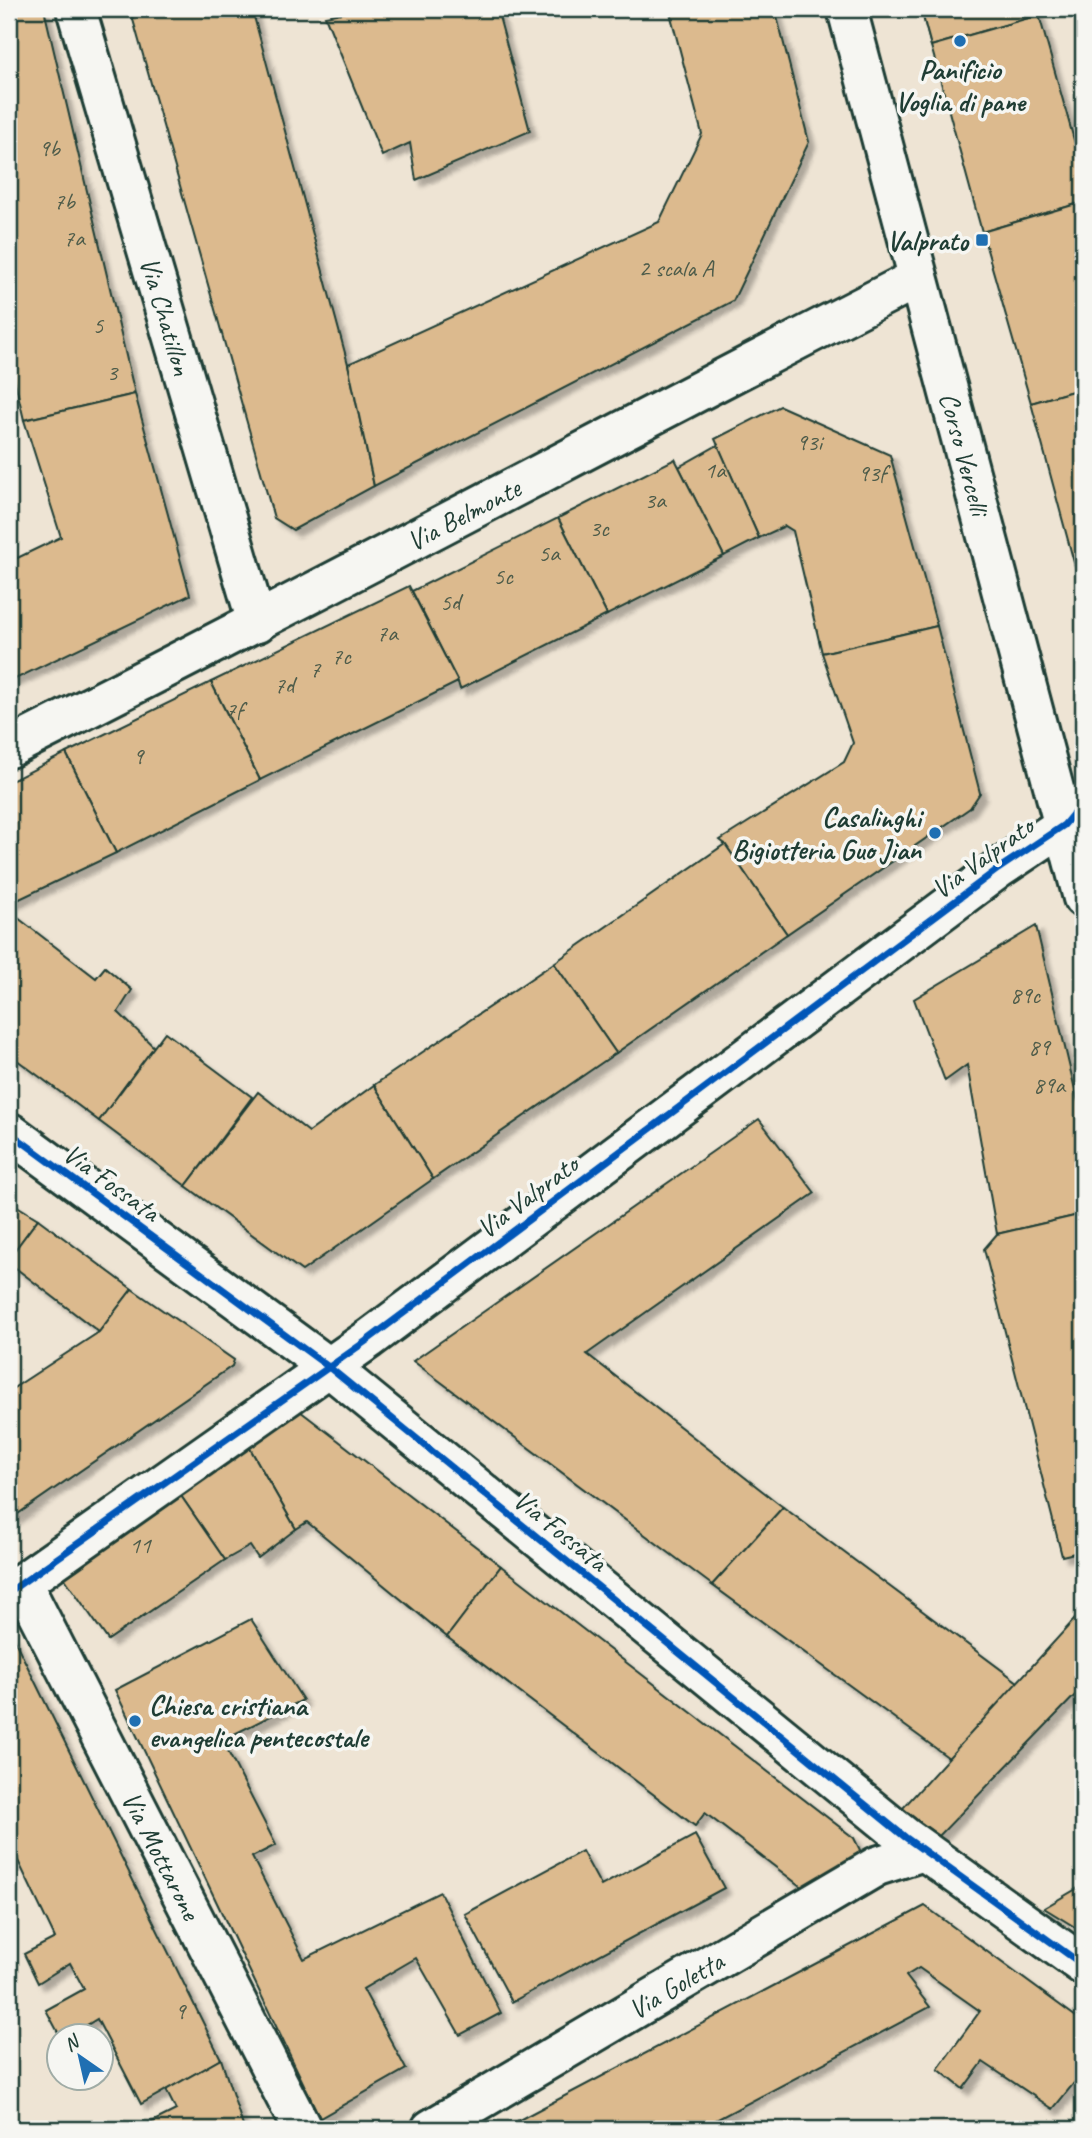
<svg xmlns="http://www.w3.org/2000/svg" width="1092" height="2138" viewBox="0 0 1092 2138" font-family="Caveat,sans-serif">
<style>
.building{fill:#dcba8e;stroke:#1f3d34;stroke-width:2;filter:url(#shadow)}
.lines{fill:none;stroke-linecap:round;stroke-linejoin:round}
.minor-casing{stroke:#1f3d34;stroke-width:44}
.minor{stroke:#f6f6f2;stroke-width:38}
.cycleway-casing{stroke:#f6f6f2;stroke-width:11}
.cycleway{stroke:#0057b8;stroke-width:7}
.poi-dot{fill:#1f6fb2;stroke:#f6f6f2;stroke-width:2.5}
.labels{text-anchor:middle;stroke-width:7;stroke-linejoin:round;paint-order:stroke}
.number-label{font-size:24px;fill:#4e5c4a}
.poi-label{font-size:28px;font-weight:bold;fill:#1f3d34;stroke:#f6f6f2;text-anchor:end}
.street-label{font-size:28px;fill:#1f3d34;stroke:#f6f6f2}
</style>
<defs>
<filter id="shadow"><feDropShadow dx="6" dy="6" stdDeviation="2" flood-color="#0004"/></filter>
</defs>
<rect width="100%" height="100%" fill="#eee4d4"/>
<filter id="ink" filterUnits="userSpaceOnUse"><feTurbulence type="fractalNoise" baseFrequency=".0143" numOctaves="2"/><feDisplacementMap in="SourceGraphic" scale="14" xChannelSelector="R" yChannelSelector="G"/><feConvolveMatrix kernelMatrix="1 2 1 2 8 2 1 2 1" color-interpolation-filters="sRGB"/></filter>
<g filter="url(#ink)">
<g class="building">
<polygon points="9,9 44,9 135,394 24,420 9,356"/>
<polygon points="130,9 252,9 348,364 374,486 293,530 274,518"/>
<polygon points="364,9 497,9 530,131 416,180 410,143 382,156 325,16"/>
<polygon points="669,9 775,9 809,142 733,301 374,486 348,364 659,222 702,134"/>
<polygon points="921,9 1037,9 1039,15 931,46"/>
<polygon points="921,9 1037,9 1039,15 931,46"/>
<polygon points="1039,15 1083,172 1083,202 982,232 931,46"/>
<polygon points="1083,202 1083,388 1031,403 982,232"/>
<polygon points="1083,388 1083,596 1031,403"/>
<polygon points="135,394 190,595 9,682 9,562 61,537 24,420"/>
<polygon points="780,406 890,455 937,626 822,653 793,531 785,526 759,538 715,439"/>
<polygon points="718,445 759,538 724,556 679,467"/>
<polygon points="675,459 724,556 607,615 558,518"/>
<polygon points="558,518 607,615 460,689 458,682 412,591"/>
<polygon points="409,586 458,682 260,780 211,682"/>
<polygon points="937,626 980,793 970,808 787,934 725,844 720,840 844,762 853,743 822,653"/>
<polygon points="211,682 260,780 116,853 66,753"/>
<polygon points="66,753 116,853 11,903 9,909 9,782"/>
<polygon points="725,844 787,934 616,1053 554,963"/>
<polygon points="9,911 96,978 105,967 132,990 118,1012 154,1047 99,1121 9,1054"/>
<polygon points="1036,926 1083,1123 1083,1214 997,1234 967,1065 945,1081 914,999"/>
<polygon points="554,963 616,1053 433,1179 374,1085"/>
<polygon points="165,1032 252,1097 186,1186 99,1121"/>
<polygon points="374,1085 433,1179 302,1271 186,1186 258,1092 309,1132"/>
<polygon points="759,1119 815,1193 587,1354 783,1507 712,1585 413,1361"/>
<polygon points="9,1201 38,1219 9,1258"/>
<polygon points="1083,1214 1083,1551 1062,1556 984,1249 997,1234"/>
<polygon points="38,1219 132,1289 99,1332 9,1263 9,1258"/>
<polygon points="132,1289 234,1360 232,1366 9,1520 9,1391 99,1332"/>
<polygon points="300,1411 501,1566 447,1637 307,1522 296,1529 248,1445"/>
<polygon points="248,1445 296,1529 258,1558 250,1546 225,1560 179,1493"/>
<polygon points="179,1493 225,1560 108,1640 61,1573"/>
<polygon points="783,1507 1019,1683 949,1758 712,1585"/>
<polygon points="501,1566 854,1838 862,1854 804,1889 705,1813 695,1826 447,1637"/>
<polygon points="1083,1610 1083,1687 939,1836 902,1809"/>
<polygon points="251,1619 303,1700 222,1740 276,1845 252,1857 304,1959 440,1892 501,2013 460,2035 416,1958 363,1989 406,2069 320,2118 115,1690"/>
<polygon points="12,1635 221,2059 141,2104 97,2019 69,2036 60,2036 46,2010 84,1989 70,1963 38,1983 24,1954 55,1938 9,1842 9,1637"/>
<polygon points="695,1835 724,1888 512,2002 465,1914 582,1851 601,1886"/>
<polygon points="1083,1885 1083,1932 1044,1908"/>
<polygon points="925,1906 1083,2022 1083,2072 1053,2109 983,2062 963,2089 938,2069 980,2011 919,1968 906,1976 930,2007 699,2129 502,2129"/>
<polygon points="221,2059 244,2129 138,2129 176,2110 166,2090"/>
</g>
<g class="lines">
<g class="minor-casing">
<g id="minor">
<path id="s1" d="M76 9 257 623"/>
<path id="s2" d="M847 9 1083 898"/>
<path id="s3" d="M9 748C314 595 614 433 918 278"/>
<polyline points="9,1132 330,1368 905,1837 1083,1965"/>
<path id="s4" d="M22 1583 302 2129"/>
<polyline points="9,1592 369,1339 998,869 1064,825 1083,802"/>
<path id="s5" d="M431 2129 877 1866 924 1851"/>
</g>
</g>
<use href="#minor" class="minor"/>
<g class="cycleway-casing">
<g id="cycleway">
<polyline points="9,1132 330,1368 905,1837 1083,1965"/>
<polyline points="9,1592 369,1339 998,869 1064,825 1083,802"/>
</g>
</g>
<use href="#cycleway" class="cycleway"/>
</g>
</g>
<g class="poi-dot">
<circle cx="960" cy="41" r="7"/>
<rect x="975" y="233" width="14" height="14" rx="3.5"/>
<circle cx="935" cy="833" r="7"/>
<circle cx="135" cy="1721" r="7"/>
</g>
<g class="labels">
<g class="number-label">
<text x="49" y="156">9b</text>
<text x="64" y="209">7b</text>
<text x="74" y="246">7a</text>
<text x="676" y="276">2 scala A</text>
<text x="98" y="333">5</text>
<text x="112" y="380">3</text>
<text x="809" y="450">93i</text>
<text x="715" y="478">1a</text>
<text x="872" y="481">93f</text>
<text x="655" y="508">3a</text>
<text x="599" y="536">3c</text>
<text x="549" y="561">5a</text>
<text x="503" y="584">5c</text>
<text x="450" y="610">5d</text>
<text x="387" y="641">7a</text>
<text x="341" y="664">7c</text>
<text x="315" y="677">7</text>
<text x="284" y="693">7d</text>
<text x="234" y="718">7f</text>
<text x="138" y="764">9</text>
<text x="1025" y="1003">89c</text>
<text x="1039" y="1055">89</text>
<text x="1049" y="1093">89a</text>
<text x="140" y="1553">11</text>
<text x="180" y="2019">9</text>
</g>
<g class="poi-label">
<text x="960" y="79" text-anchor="middle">Panificio<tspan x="960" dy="32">Voglia di pane</tspan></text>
<text x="968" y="250">Valprato</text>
<text x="921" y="827">Casalinghi<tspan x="921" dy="32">Bigiotteria Guo Jian</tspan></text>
<text x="149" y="1715" text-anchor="start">Chiesa cristiana<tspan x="149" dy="32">evangelica pentecostale</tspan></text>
</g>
<g class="street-label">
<text dy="10" stroke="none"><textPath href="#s1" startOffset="320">Via Chatillon</textPath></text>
<text dy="10" stroke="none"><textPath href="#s2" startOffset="460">Corso Vercelli</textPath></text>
<text dy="10" stroke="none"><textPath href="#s3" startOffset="511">Via Belmonte</textPath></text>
<text transform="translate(982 857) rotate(-36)" y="10">Via Valprato</text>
<text transform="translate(112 1182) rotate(36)" y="10">Via Fossata</text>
<text transform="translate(527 1196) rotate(-37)" y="10">Via Valprato</text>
<text transform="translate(561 1530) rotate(39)" y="10">Via Fossata</text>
<text dy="10" stroke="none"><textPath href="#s4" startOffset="306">Via Mottarone</textPath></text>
<text dy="10" stroke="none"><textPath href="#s5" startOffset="284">Via Goletta</textPath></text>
</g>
</g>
<rect width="1092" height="2138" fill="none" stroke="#f6f6f2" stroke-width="35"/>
<rect x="18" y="18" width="1057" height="2103" fill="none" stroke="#1f3d34" stroke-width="2.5" filter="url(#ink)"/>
<g transform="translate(80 2057) rotate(326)"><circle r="33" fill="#f6f6f2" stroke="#a0aca6" stroke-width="2"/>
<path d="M0-5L12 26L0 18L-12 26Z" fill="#1f6fb2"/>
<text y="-10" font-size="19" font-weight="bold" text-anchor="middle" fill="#1f3d34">N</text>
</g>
</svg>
